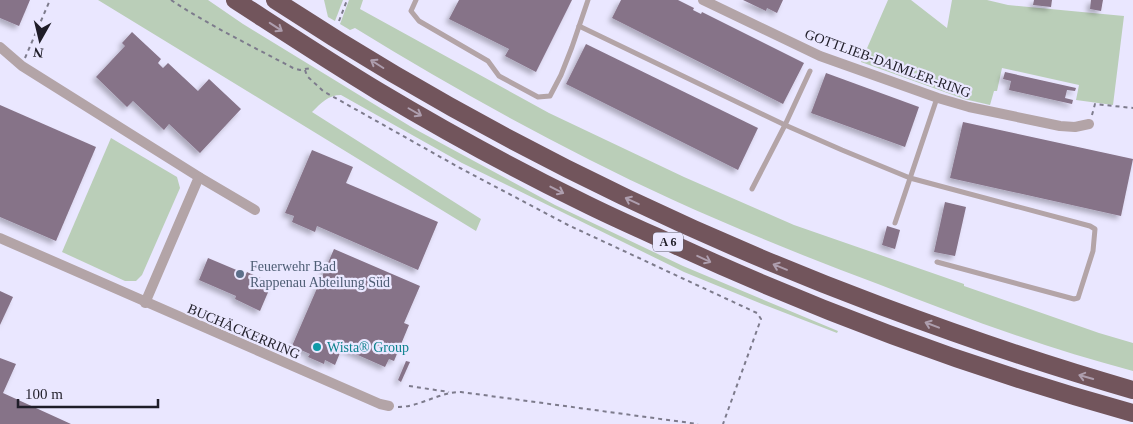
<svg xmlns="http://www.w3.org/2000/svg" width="1133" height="424" viewBox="0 0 1133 424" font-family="'Times New Roman',serif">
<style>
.green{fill:#baceb8}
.building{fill:#867388;filter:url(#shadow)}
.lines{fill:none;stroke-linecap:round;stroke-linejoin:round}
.path{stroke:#7d7b8c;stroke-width:2;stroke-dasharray:4 4;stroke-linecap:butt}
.service{stroke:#b3a4a7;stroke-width:5}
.minor{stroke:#b3a4a7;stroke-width:10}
.motorway{stroke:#72555c;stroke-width:18}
.oneway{stroke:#ae9eae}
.service-dot{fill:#5c6f8a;stroke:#eae7ff;stroke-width:2}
.culture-dot{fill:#0f9aa8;stroke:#eae7ff;stroke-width:2}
.labels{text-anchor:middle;stroke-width:4.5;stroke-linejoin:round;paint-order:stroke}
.shield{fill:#eae7ff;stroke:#5c5a68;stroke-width:1}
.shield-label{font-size:12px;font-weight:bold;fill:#1f1d28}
.street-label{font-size:14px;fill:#1f1d28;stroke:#eae7ff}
.service-label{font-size:14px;fill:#4e5e75;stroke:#eae7ff;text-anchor:start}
.culture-label{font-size:14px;fill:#0d838f;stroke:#eae7ff;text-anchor:start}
</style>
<defs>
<filter id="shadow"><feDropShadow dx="-3.5" dy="3.5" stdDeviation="2.5" flood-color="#0004"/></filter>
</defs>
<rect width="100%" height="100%" fill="#eae7ff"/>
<g class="green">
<path d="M98 0H208L243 24 413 128 555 205 683 266 838 331 837 333 762 304 684 272 462 163 341 95C328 95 321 103 312 112L481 219 476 231Z"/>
<polygon points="324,0 343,0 335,21 328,17"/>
<path d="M349 0H363L360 9 549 113 684 177 794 225 964 284V286L1099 333 1133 343V371C1046 348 962 317 878 284 808 258 739 230 671 199 563 149 457 91 355 28L350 30 340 24Z"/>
<polygon points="888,0 911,0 947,28 952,0 987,0 1008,5 1124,16 1113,105 1076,100 1079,85 1002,68 997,91 994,91 990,105 964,99 861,62"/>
<polygon points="111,138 177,177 180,188 142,275 136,281 125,281 62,252"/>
</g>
<g class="building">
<polygon points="0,0 30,0 19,26 0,18"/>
<polygon points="459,0 572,0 536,72 505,56 509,49 449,19"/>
<polygon points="621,0 678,0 694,8 693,10 701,14 702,12 804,63 783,104 612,18"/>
<polygon points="743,0 783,0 777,13 767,8 766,11"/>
<polygon points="1034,0 1052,0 1051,7 1033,5"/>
<polygon points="1091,0 1103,0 1101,11 1090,9"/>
<polygon points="132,32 161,59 158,63 163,68 168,63 198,91 209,79 241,109 200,153 169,124 164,130 133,101 127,107 96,77 125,46 122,43"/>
<polygon points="586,44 758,128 738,170 566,84"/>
<polygon points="1005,72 1076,88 1075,91 1067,90 1065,98 1073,100 1072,104 1009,90 1011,81 1003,79"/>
<polygon points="826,73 919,107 905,147 811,113"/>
<polygon points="0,105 96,147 56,241 0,217"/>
<polygon points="963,122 1133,159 1121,216 950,178"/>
<polygon points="312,150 353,167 346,183 438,222 418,270 317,226 315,232 292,222 294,216 285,213"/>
<polygon points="945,202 966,207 955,256 934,252"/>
<polygon points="887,226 900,230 895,249 882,245"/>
<polygon points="334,249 420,286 404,323 409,325 394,361 389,359 385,367 342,348 335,365 325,360 324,364 308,357 310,354 292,346"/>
<polygon points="208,258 246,274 247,272 272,283 260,311 235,299 236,296 199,280"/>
<polygon points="0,291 13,297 0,325"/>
<polygon points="0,358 16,364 3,393 71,424 0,424"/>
<polygon points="406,361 410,362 401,382 398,380"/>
</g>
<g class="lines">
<g class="path">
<path d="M171 0C210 26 252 46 293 68L300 70 311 68"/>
<polyline points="339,21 347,0"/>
<polyline points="25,58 50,0"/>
<polyline points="305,70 307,76 323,91 460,168 568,225 757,313 761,319 723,424"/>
<polyline points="1092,115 1095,104 1133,108"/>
<polyline points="409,386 449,392"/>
<path d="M398 407C420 407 439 392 461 392L698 424"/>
</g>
<g class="service">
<polyline points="416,0 411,11 419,21 488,61 499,76 538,97 550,96 561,75 572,47 588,0"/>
<polyline points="579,26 785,125 842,150 910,178 1090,226 1095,229 1093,251 1078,298 1074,299 937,262"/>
<polyline points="752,189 785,125 810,71"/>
<polyline points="895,223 937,98"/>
</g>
<g class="minor">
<polyline points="703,0 820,56 938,98 969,107 1060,126 1075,127 1089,124"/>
<polyline points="0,47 22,66 199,177 255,210"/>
<polyline points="0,238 380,404 389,406"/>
<polyline points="145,303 199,177"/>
</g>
<g class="motorway">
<path d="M235 0C283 31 330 62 378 91 445 131 514 169 584 203 614 218 644 231 675 245 823 313 976 370 1133 413"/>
<path d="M275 0C465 125 668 226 881 306 964 337 1048 366 1133 390"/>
</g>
</g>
<defs><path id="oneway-shaft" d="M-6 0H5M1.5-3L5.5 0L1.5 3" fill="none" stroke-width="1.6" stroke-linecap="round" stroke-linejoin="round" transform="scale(1.25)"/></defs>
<g class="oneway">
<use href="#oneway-shaft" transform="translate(276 27) rotate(33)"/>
<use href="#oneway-shaft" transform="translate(377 64) rotate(-148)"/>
<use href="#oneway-shaft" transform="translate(415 112) rotate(30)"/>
<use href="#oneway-shaft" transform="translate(557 190) rotate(27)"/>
<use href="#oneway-shaft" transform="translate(632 201) rotate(-155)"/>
<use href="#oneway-shaft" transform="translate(704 259) rotate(25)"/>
<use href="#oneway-shaft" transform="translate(780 267) rotate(-158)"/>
<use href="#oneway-shaft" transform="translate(932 325) rotate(-159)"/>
<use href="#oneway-shaft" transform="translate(1086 377) rotate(-164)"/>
</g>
<circle class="service-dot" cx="240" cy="274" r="5"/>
<circle class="culture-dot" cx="317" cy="347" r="5"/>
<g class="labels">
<rect class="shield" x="653" y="232.5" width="30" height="19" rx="4"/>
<g class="shield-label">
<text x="668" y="246">A 6</text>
</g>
<g class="street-label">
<text transform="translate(888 63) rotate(20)" y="5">GOTTLIEB-DAIMLER-RING</text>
<text transform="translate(244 331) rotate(23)" y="5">BUCHÄCKERRING</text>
</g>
<g class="service-label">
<text x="250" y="271">Feuerwehr Bad<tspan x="250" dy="16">Rappenau Abteilung Süd</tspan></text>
</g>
<g class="culture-label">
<text x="327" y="352">Wista® Group</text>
</g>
</g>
<g transform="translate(40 40) rotate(188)" stroke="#eae7ff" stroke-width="4" paint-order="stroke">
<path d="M0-4L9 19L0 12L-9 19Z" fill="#1f1d28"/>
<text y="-8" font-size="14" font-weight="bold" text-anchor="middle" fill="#1f1d28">N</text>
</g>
<path d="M18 399v8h140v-8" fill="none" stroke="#1f1d28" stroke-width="2.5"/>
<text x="25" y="399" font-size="15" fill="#1f1d28" stroke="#eae7ff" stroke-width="4" paint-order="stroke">100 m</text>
</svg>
